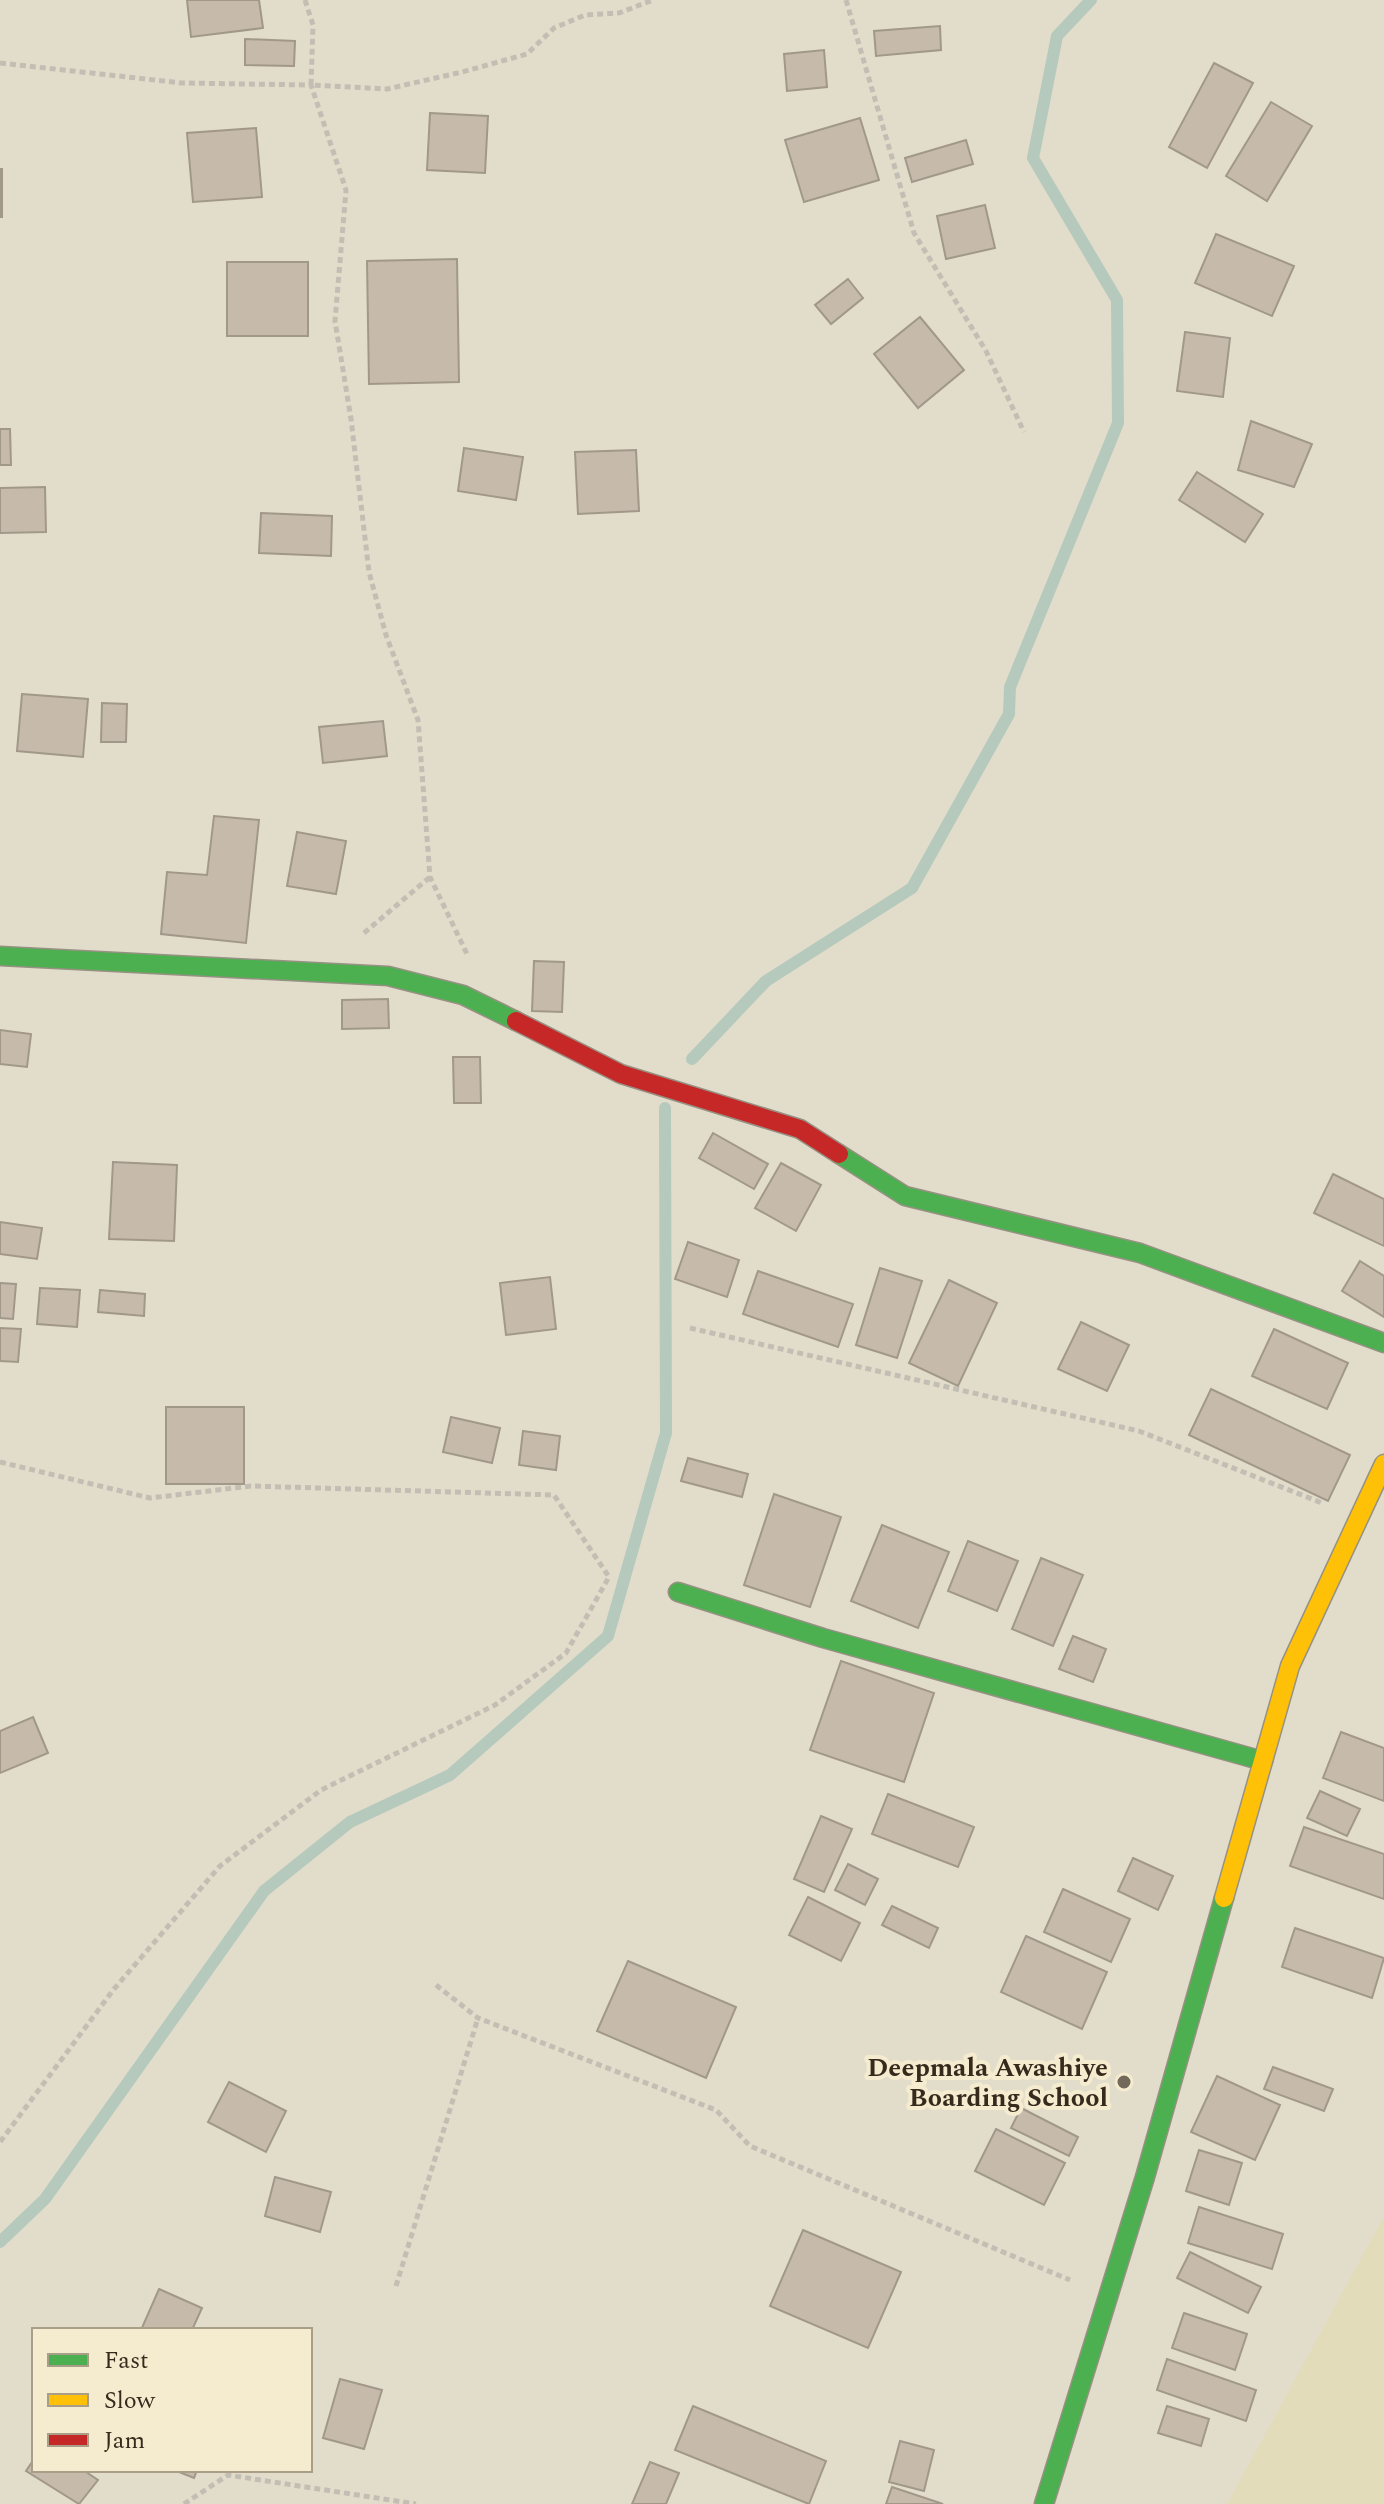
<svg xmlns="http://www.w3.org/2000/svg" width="1384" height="2504" viewBox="0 0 1384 2504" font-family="Spectral,serif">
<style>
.farmland{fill:#e3dcbb}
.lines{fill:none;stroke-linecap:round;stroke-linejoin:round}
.stream{stroke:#b6c9bd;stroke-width:12}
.building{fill:#c6bbab;stroke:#a2988a;stroke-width:2}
.fast-casing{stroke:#979184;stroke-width:21}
.slow-casing{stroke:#979184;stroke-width:21}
.jam-casing{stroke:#979184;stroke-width:21}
.path{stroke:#c3beb3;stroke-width:5;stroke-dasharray:6 4;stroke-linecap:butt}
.fast{stroke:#4caf50;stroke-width:18}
.slow{stroke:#ffc107;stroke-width:18}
.jam{stroke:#c62828;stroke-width:18}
.poi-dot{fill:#72695a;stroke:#f5ecd0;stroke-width:3}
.labels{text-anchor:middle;stroke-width:8;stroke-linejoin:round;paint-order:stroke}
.poi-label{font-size:26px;font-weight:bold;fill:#362a1d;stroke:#f5ecd0;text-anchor:end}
</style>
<rect width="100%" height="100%" fill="#e2ddca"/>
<polygon class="farmland" points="1384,2216 1384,2504 1227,2504"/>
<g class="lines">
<g class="stream">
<polyline points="692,1059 766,981 912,888 1009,714 1010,687 1118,423 1117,300 1033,158 1057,36 1091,0"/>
<polyline points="0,2242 45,2199 264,1891 350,1822 450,1775 608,1636 666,1433 665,1108"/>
</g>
</g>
<g class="building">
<polygon points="187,0 259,0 263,28 191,37"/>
<polygon points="940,26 941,50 876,56 874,31"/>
<polygon points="245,39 295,41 294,66 245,65"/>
<polygon points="824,50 827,87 787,91 784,54"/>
<polygon points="1214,63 1253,83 1207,168 1169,147"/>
<polygon points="1271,102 1312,126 1267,201 1226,176"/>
<polygon points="430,113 488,116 485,173 427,170"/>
<polygon points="860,118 879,180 804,202 785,140"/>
<polygon points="256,128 262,197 193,202 187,133"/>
<polygon points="966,140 973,164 912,182 905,158"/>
<rect x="0" y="169" width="2" height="48"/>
<polygon points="985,205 995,248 946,259 937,216"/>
<polygon points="1216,234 1294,266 1272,316 1195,283"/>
<polygon points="457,259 459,382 369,384 367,261"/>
<rect x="227" y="262" width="81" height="74"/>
<polygon points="848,279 863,298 831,324 815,305"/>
<polygon points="920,317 964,370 918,408 874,354"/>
<polygon points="1185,332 1230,338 1223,397 1177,391"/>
<polygon points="1251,421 1312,444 1294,487 1238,470"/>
<polygon points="0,429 10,429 11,465 0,465"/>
<polygon points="464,448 523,457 516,500 458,491"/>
<polygon points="636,450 639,511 578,514 575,452"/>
<polygon points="1197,472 1263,514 1245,542 1179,500"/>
<polygon points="45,487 46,532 0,533 0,488"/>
<polygon points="261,513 332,516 331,556 259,553"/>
<polygon points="22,694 88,699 83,757 17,751"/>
<polygon points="102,703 127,704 126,742 101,742"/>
<polygon points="383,721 387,756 323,763 319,727"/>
<polygon points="214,816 259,820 246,943 161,934 167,872 207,875"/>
<polygon points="297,832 346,841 336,894 287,886"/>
<polygon points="534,961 564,962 562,1012 532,1011"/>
<polygon points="388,999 389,1028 342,1029 342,1000"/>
<polygon points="0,1030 31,1034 27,1067 0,1064"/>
<polygon points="453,1057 480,1057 481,1103 454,1103"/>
<polygon points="713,1133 768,1164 754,1189 699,1158"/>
<polygon points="113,1162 177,1165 174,1241 109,1239"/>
<polygon points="781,1163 821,1185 796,1231 755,1208"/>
<polygon points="1333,1174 1384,1199 1384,1246 1314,1213"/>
<polygon points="0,1222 42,1228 37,1259 0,1254"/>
<polygon points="688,1242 739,1260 727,1297 675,1279"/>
<polygon points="1360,1261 1384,1276 1384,1317 1342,1291"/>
<polygon points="880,1268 922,1281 897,1358 856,1345"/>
<polygon points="758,1271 853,1304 838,1347 743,1314"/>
<polygon points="550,1277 556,1329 506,1335 500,1283"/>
<polygon points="949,1280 997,1303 958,1386 909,1363"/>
<polygon points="0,1283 16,1284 13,1319 0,1318"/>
<polygon points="40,1288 80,1290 77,1327 37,1324"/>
<polygon points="100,1290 145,1294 144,1316 98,1312"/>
<polygon points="1081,1322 1129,1345 1107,1391 1058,1369"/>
<polygon points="0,1328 21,1329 18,1362 0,1361"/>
<polygon points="1274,1329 1348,1363 1327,1409 1252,1376"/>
<polygon points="1211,1389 1350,1455 1328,1501 1189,1435"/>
<rect x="166" y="1407" width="78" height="77"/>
<polygon points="451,1417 500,1428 492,1463 443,1452"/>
<polygon points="523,1431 560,1436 556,1470 519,1465"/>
<polygon points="688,1458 748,1474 742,1497 681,1481"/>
<polygon points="774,1494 841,1517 810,1607 744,1585"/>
<polygon points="882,1525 949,1552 918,1628 851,1601"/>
<polygon points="968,1541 1018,1561 997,1611 948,1591"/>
<polygon points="1041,1558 1083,1575 1053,1646 1012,1629"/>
<polygon points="1073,1636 1106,1649 1093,1682 1059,1669"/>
<polygon points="841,1661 934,1693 904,1782 810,1750"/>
<polygon points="33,1717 48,1753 0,1773 0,1731"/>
<polygon points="1341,1732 1384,1748 1384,1801 1323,1778"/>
<polygon points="1320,1791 1360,1809 1347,1836 1307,1818"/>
<polygon points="888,1794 974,1827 958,1867 872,1834"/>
<polygon points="821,1816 852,1829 824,1892 794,1879"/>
<polygon points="1304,1827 1384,1854 1384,1899 1290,1866"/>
<polygon points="1133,1858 1173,1876 1158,1910 1118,1891"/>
<polygon points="848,1864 878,1879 865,1905 835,1890"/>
<polygon points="1063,1889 1130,1919 1111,1962 1044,1932"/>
<polygon points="808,1897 860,1923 841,1961 789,1935"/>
<polygon points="892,1906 938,1928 929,1948 882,1925"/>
<polygon points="1295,1928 1384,1958 1372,1998 1282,1967"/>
<polygon points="1026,1936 1107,1972 1082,2029 1001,1992"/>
<polygon points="628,1961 736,2007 706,2078 597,2031"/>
<polygon points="1273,2067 1333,2089 1324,2111 1264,2089"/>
<polygon points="1217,2076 1280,2105 1255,2160 1191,2132"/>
<polygon points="229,2082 286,2111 266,2152 208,2122"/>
<polygon points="1021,2108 1078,2137 1069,2156 1011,2128"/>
<polygon points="996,2129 1065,2163 1044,2205 975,2171"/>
<polygon points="1199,2150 1242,2163 1229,2205 1186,2191"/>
<polygon points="275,2177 331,2192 320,2232 265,2216"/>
<polygon points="1199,2207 1283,2234 1272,2269 1188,2243"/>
<polygon points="803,2230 901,2272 868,2348 770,2306"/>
<polygon points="1190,2252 1261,2287 1248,2313 1177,2278"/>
<polygon points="159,2289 202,2308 192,2330 141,2330"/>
<polygon points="1184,2313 1247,2334 1235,2370 1172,2348"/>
<polygon points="1167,2359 1256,2390 1246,2421 1157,2390"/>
<polygon points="340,2379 382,2390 364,2449 323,2438"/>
<polygon points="693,2406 826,2461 809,2504 675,2450"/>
<polygon points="1167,2406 1209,2419 1201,2446 1158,2433"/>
<polygon points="900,2441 934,2450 924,2491 889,2482"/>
<polygon points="34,2459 34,2470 83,2470 98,2480 79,2504 26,2471"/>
<polygon points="650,2462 679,2473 666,2504 632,2504"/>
<polygon points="174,2470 197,2470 194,2478"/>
<polygon points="892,2487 943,2504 886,2504"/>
</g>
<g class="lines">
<g class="fast-casing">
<g id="fast">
<polyline points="0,956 388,976 463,995 516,1021"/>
<polyline points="839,1154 905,1196 1140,1253 1384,1343"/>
<polyline points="678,1592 823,1638 1263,1761"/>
<polyline points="1044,2504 1145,2177 1224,1898"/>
</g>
</g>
<g class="slow-casing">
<polyline id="slow" points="1224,1898 1290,1666 1384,1464"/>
</g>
<g class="jam-casing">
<polyline id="jam" points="516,1021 621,1074 800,1129 839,1154"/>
</g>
<g class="path">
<polyline points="305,0 313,25 311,85 387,89 462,72 527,54 554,28 585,15 619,13 653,0"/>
<polyline points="846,0 914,233 986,351 1024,432"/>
<polyline points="0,63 182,83 311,85 346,190 335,321 351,419 369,572 386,635 418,720 430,877 467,954"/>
<polyline points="364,933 430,877"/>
<polyline points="690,1328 1139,1431 1322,1503"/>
<polyline points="0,1462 150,1498 251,1486 554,1495 609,1577 566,1653 495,1705 321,1790 220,1866 114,1989 0,2142"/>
<polyline points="436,1985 478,2018 716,2110 750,2146 1070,2280"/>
<polyline points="396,2286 478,2018"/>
<polyline points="184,2504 228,2475 416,2504"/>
</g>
<use href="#fast" class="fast"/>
<use href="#slow" class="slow"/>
<use href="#jam" class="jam"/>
</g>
<circle class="poi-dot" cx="1124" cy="2082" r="8"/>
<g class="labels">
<g class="poi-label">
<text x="1108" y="2076">Deepmala Awashiye<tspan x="1108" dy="30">Boarding School</tspan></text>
</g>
</g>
<rect x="32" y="2328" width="280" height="144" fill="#f5ecd0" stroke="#a99e88" stroke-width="2"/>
<rect x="48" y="2354" width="40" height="12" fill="#4caf50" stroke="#a99e88" stroke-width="2"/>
<text x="104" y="2368" font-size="24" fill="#362a1d">Fast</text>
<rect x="48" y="2394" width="40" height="12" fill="#ffc107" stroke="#a99e88" stroke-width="2"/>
<text x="104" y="2408" font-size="24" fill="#362a1d">Slow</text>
<rect x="48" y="2434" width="40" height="12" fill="#c62828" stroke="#a99e88" stroke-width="2"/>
<text x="104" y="2448" font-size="24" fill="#362a1d">Jam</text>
</svg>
